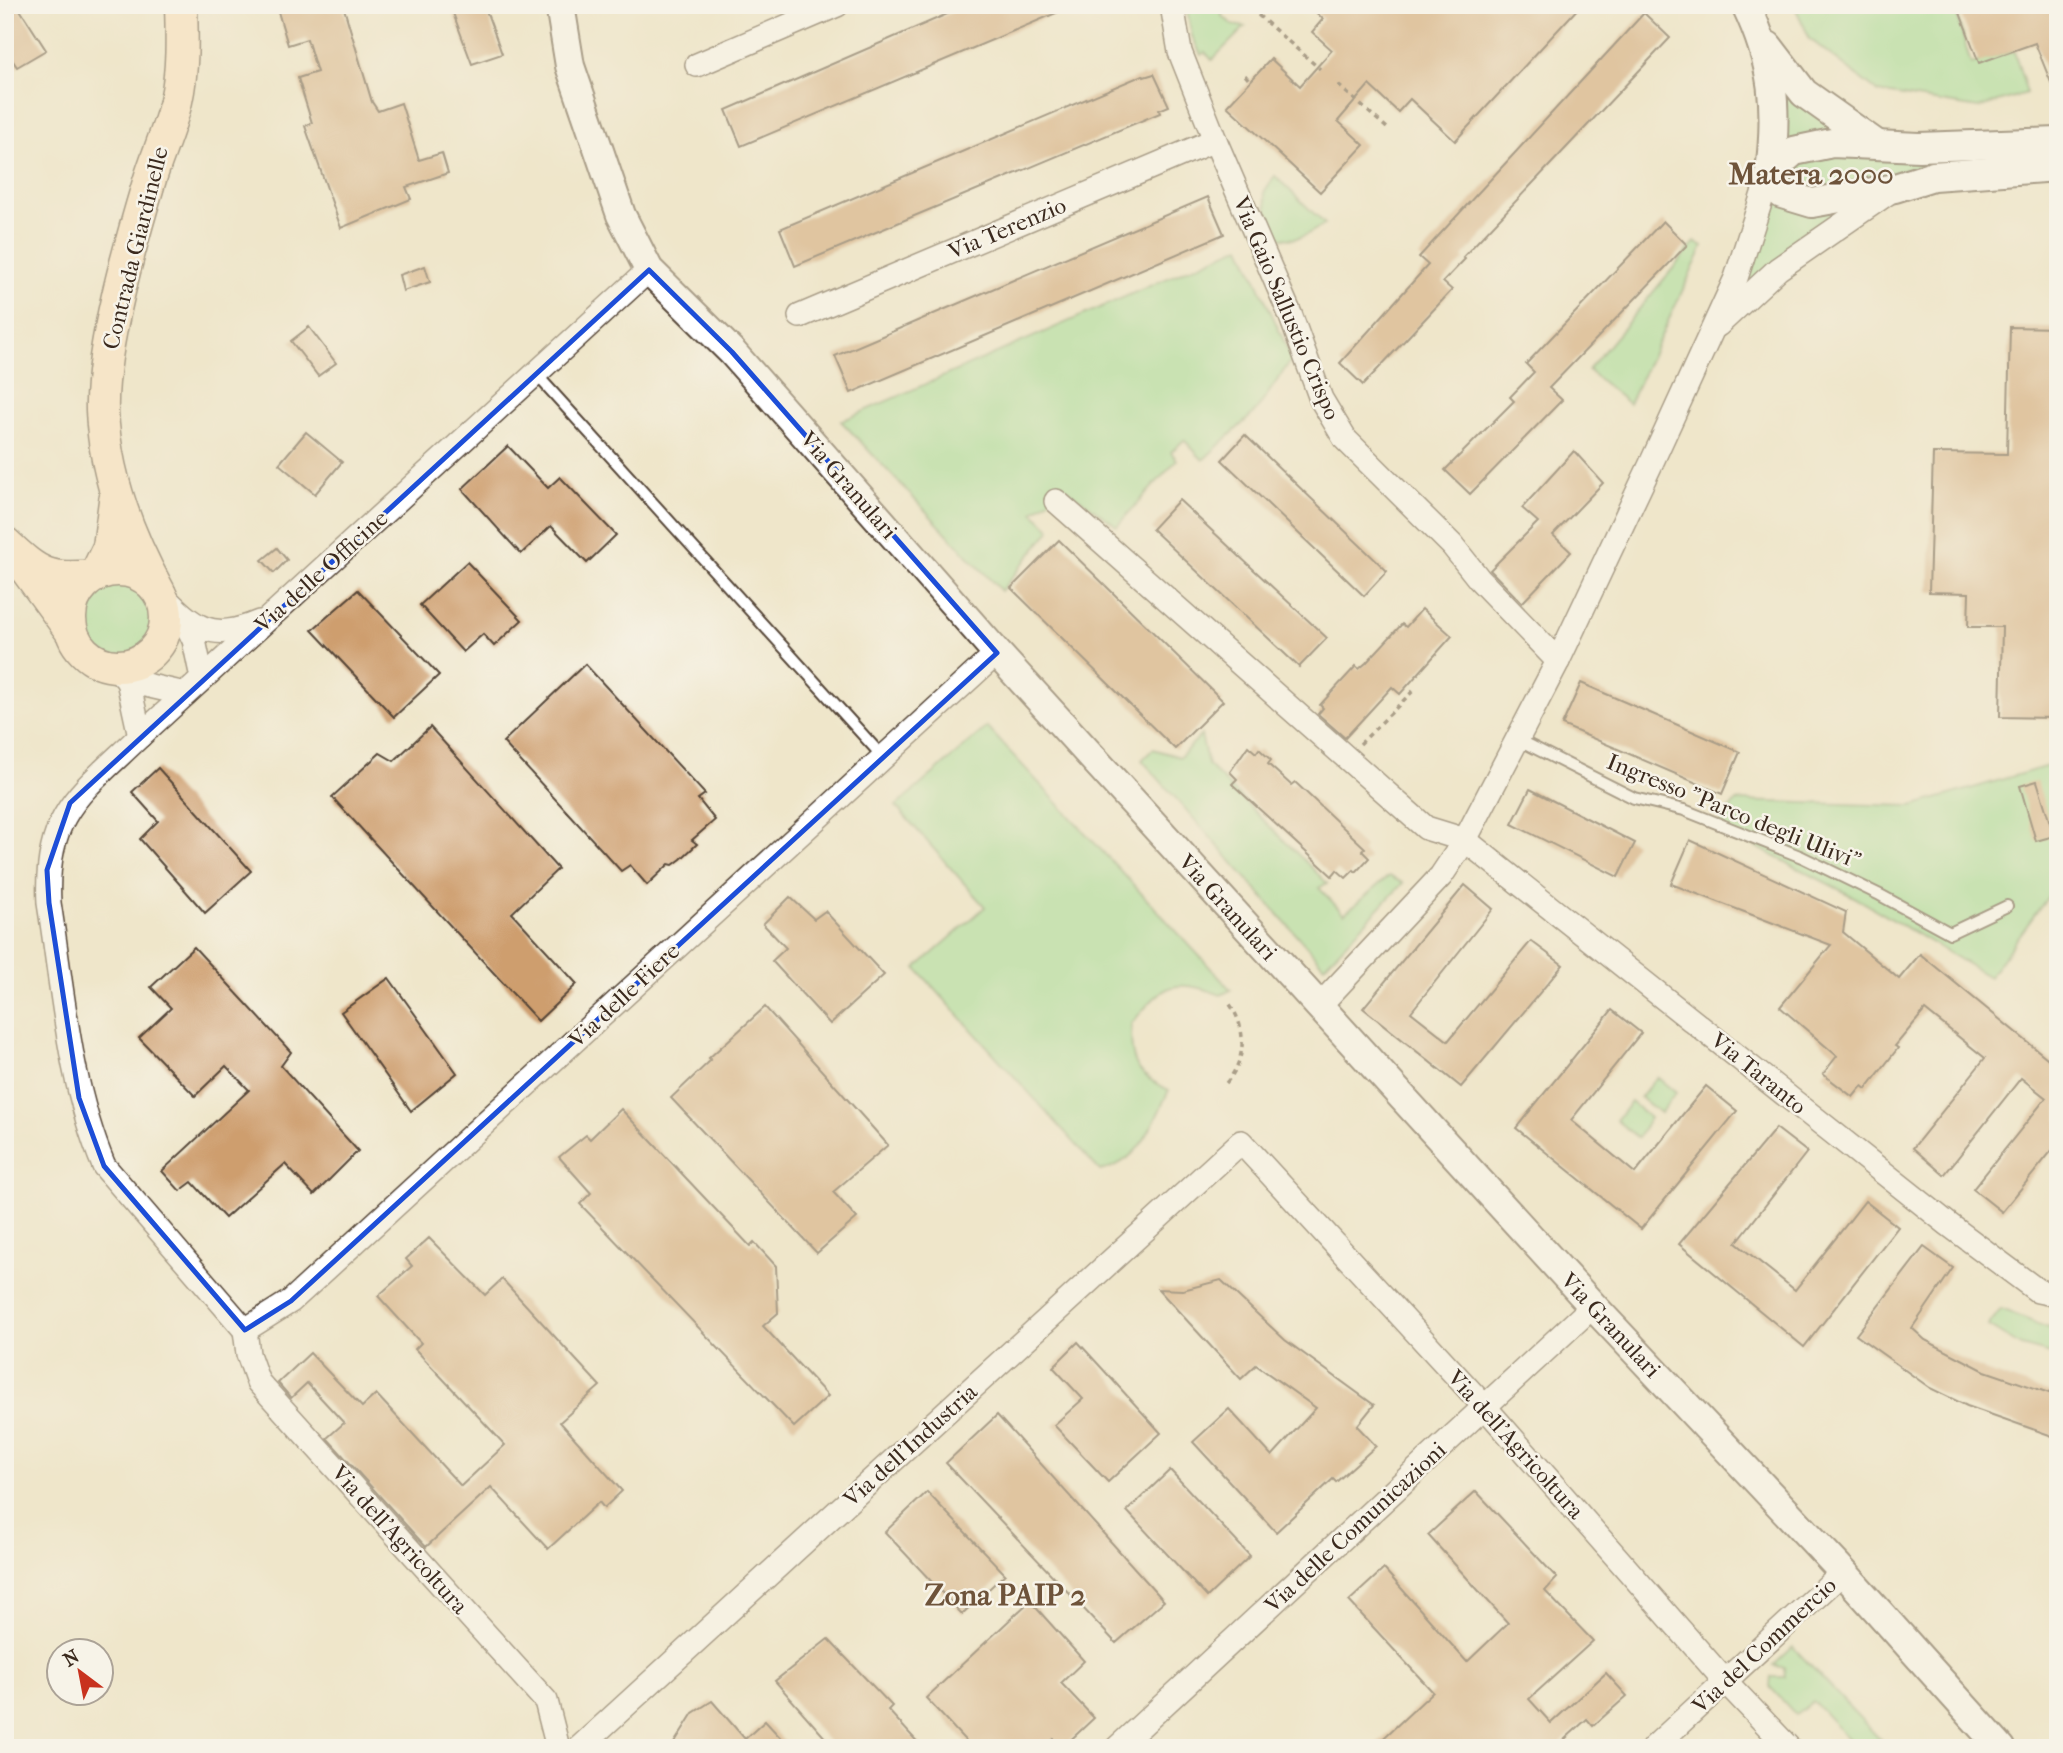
<svg xmlns="http://www.w3.org/2000/svg" width="2063" height="1753" viewBox="0 0 2063 1753" font-family="'IM FELL French Canon',serif">
<style>
.green{fill:#9bde95;stroke:#6b845a;stroke-width:2}
.building{fill:#ce9e6e}
.lines{fill:none;stroke-linecap:round;stroke-linejoin:round}
.service-casing{stroke:#564638;stroke-width:14}
.minor-casing{stroke:#564638;stroke-width:26}
.tertiary-casing{stroke:#564638;stroke-width:32}
.secondary-casing{stroke:#564638;stroke-width:35}
.path{stroke:#564638;stroke-width:3.5;stroke-dasharray:5 5;stroke-linecap:butt}
.service{stroke:#fff;stroke-width:10}
.minor{stroke:#fff;stroke-width:23}
.tertiary{stroke:#fff;stroke-width:28}
.secondary{stroke:#fee5c5;stroke-width:32}
.marked{fill:none;stroke:#1d4ed8;stroke-width:5;stroke-linejoin:round}
.labels{text-anchor:middle;stroke-width:5;stroke-linejoin:round;paint-order:stroke}
.street-label{font-size:23px;fill:#3b2a1e;stroke:#f7f3e8}
.district-label{font-size:30px;font-weight:bold;fill:#6e533a;stroke:#f7f3e8}
</style>
<rect width="100%" height="100%" fill="#f7f3e8"/>
<filter id="ink" filterUnits="userSpaceOnUse"><feTurbulence type="fractalNoise" baseFrequency=".0143" numOctaves="2"/><feDisplacementMap in="SourceGraphic" scale="14" xChannelSelector="R" yChannelSelector="G"/><feConvolveMatrix kernelMatrix="1 2 1 2 8 2 1 2 1" color-interpolation-filters="sRGB"/></filter>
<filter id="wash" filterUnits="userSpaceOnUse"><feTurbulence type="fractalNoise" baseFrequency=".00686" numOctaves="4" result="noise"/><feDisplacementMap in="SourceGraphic" scale="28" xChannelSelector="R" yChannelSelector="G"/><feGaussianBlur stdDeviation="1.57" result="paint"/><feColorMatrix in="noise" values="0 0 0 0 0 0 0 0 0 0 0 0 0 0 0 0 0 1.4 0 .05"/><feComposite in="paint" operator="in"/></filter>
<g filter="url(#wash)">
<rect width="100%" height="100%" fill="#efe6ca"/>
<g class="green">
<polygon points="1186,5 1222,5 1222,16 1233,25 1245,27 1212,60 1205,52 1201,55 1192,36"/>
<polygon points="1794,5 1954,5 1971,64 2014,51 2027,93 1978,108 1878,92 1810,39"/>
<polygon points="1781,78 1841,133 1782,148"/>
<polygon points="2058,150 1931,164 1812,192 1790,187 1784,172 1798,160 1833,151"/>
<path d="M1275 176 1325 224C1308 234 1295 244 1276 236L1269 221 1264 192Z"/>
<polygon points="1769,194 1861,202 1731,304"/>
<polygon points="1695,242 1703,247 1629,404 1588,370"/>
<polygon points="1241,246 1292,359 1256,411 1203,460 1184,440 1171,452 1177,460 1117,526 1065,488 1033,512 1051,529 1001,591 841,421"/>
<circle cx="118" cy="618" r="38"/>
<path d="M987 727 1231 990 1221 995C1171 976 1163 986 1131 1024 1131 1062 1133 1073 1169 1090 1152 1125 1142 1161 1100 1171L916 968 985 907 896 806Z"/>
<polygon points="1201,735 1208,765 1327,883 1319,888 1344,914 1389,876 1403,883 1324,966 1142,760 1153,749 1180,757"/>
<polygon points="2058,763 2058,883 1989,977 1856,898 1717,827 1736,801 1912,806"/>
<polygon points="1657,1077 1676,1093 1660,1113 1640,1097"/>
<polygon points="1631,1102 1650,1118 1638,1138 1616,1120"/>
<polygon points="2001,1309 2058,1332 2058,1356 2021,1346 1988,1326"/>
<polygon points="1793,1647 1888,1748 1857,1748 1813,1701 1796,1715 1770,1687 1771,1677 1785,1677 1784,1668 1774,1665"/>
</g>
<g id="blocks">
<g class="building">
<polygon points="5,5 17,5 46,50 17,67 5,49"/>
<polygon points="276,5 343,5 372,102 378,111 401,103 419,160 442,153 448,173 406,187 411,199 341,228 305,126 312,123 298,78 317,72 307,39 288,45"/>
<polygon points="450,5 484,5 502,54 472,64"/>
<polygon points="968,5 1075,5 741,146 726,110"/>
<polygon points="1308,5 1581,5 1455,141 1410,99 1398,112 1369,85 1338,121 1364,145 1320,192 1227,106 1271,59 1300,86 1332,50 1312,32 1323,19"/>
<polygon points="1957,5 2058,5 2058,100 2035,43 1979,63"/>
<polygon points="1644,13 1670,38 1463,257 1465,259 1443,282 1452,290 1363,385 1340,363 1428,265 1419,257"/>
<polygon points="1154,74 1169,106 1159,110 1160,113 795,266 780,229 1143,75 1144,77"/>
<polygon points="1208,197 1224,234 851,393 835,356"/>
<polygon points="1663,221 1687,245 1549,388 1562,400 1470,494 1445,470 1514,401 1510,397 1534,372 1526,364"/>
<polygon points="425,266 430,282 403,291 399,275"/>
<polygon points="309,327 336,363 318,376 291,341"/>
<polygon points="2010,327 2058,328 2058,718 2000,717 2002,627 1968,627 1969,593 1929,592 1933,453 2007,454"/>
<polygon points="306,432 342,462 315,494 279,464"/>
<polygon points="1245,435 1387,571 1364,596 1222,460"/>
<polygon points="508,446 548,488 560,477 616,535 587,563 551,526 521,554 462,489"/>
<polygon points="1574,451 1603,483 1553,535 1571,552 1522,603 1490,570 1538,522 1522,508"/>
<polygon points="1179,500 1327,638 1299,667 1152,529"/>
<polygon points="1059,540 1223,701 1175,749 1011,588"/>
<polygon points="277,548 287,560 274,573 262,560"/>
<polygon points="467,562 522,620 494,646 483,634 463,652 420,605"/>
<polygon points="358,590 439,675 394,717 312,630"/>
<polygon points="1422,609 1452,636 1400,694 1392,687 1345,738 1318,714 1323,708 1320,705 1356,666 1359,669 1366,663 1402,624 1406,627"/>
<polygon points="585,664 705,794 698,799 715,820 692,840 697,844 681,859 673,865 669,864 647,885 630,865 621,871 503,742"/>
<polygon points="1581,683 1740,752 1722,794 1562,725"/>
<polygon points="430,727 558,869 512,913 577,984 538,1021 332,797 380,753 394,761"/>
<polygon points="1248,746 1256,753 1259,749 1271,760 1268,764 1291,785 1295,782 1365,848 1362,851 1369,858 1356,872 1354,870 1346,878 1337,870 1332,876 1232,784 1237,779 1230,772"/>
<polygon points="158,768 251,871 205,913 140,839 158,821 132,792"/>
<polygon points="2037,781 2054,836 2036,841 2020,786"/>
<polygon points="1530,789 1635,843 1618,877 1512,824"/>
<polygon points="1690,840 1846,912 1843,932 1899,979 1920,954 2058,1067 2058,1143 2002,1212 1973,1189 2046,1098 2021,1078 1944,1175 1913,1148 1985,1058 1925,1010 1895,1046 1898,1048 1866,1089 1862,1086 1853,1097 1823,1074 1837,1056 1780,1007 1831,945 1671,884"/>
<polygon points="1465,885 1493,909 1411,1012 1448,1041 1531,941 1563,965 1461,1087 1363,1008"/>
<polygon points="790,897 814,919 825,911 884,975 830,1024 772,961 786,948 763,924"/>
<polygon points="194,947 291,1052 281,1066 358,1151 314,1195 285,1164 225,1218 192,1182 180,1191 162,1171 249,1090 226,1066 195,1096 139,1038 171,1008 151,987"/>
<polygon points="389,978 457,1073 411,1111 341,1012"/>
<polygon points="765,1007 888,1145 833,1192 857,1218 817,1253 671,1098 711,1060 709,1058"/>
<polygon points="1612,1010 1641,1033 1571,1120 1635,1173 1706,1086 1737,1111 1641,1229 1516,1128"/>
<polygon points="621,1109 750,1246 754,1242 776,1266 778,1313 763,1326 828,1396 794,1427 580,1204 591,1193 559,1157 586,1135 590,1139"/>
<polygon points="1776,1128 1807,1152 1736,1243 1795,1290 1865,1201 1898,1227 1804,1347 1679,1244"/>
<polygon points="429,1238 485,1295 502,1279 600,1386 560,1422 622,1491 604,1508 599,1502 548,1549 491,1487 426,1547 327,1438 344,1423 307,1383 291,1398 278,1383 310,1353 362,1407 376,1394 461,1486 505,1445 415,1349 421,1343 378,1296 412,1266 406,1259"/>
<polygon points="1924,1247 1953,1268 1912,1328 1925,1340 1985,1371 2058,1396 2058,1438 1967,1406 1930,1388 1856,1335"/>
<polygon points="1221,1280 1285,1340 1374,1405 1357,1426 1376,1446 1336,1482 1333,1479 1276,1532 1193,1442 1229,1409 1272,1456 1316,1408 1256,1365 1241,1379 1158,1289 1183,1290"/>
<polygon points="1078,1342 1161,1433 1108,1482 1054,1425 1083,1399 1053,1367"/>
<polygon points="997,1415 1164,1601 1116,1643 946,1463"/>
<polygon points="1170,1470 1250,1556 1207,1597 1127,1511"/>
<polygon points="1476,1491 1557,1578 1545,1591 1593,1641 1529,1699 1551,1723 1606,1673 1627,1696 1593,1726 1587,1719 1555,1748 1373,1748 1433,1692 1349,1601 1384,1569 1467,1662 1508,1623 1428,1535"/>
<polygon points="927,1492 1005,1574 962,1614 885,1532"/>
<polygon points="1030,1601 1084,1661 1061,1683 1094,1718 1062,1748 1053,1739 1044,1748 972,1748 926,1698"/>
<polygon points="828,1639 892,1706 888,1710 923,1748 834,1748 775,1681"/>
<polygon points="712,1701 745,1739 765,1721 790,1748 671,1748 693,1713"/>
</g>
</g>
</g>
<g filter="url(#ink)">
<use href="#blocks" fill-opacity="0" stroke="#564638" stroke-width="2"/>
<g class="lines">
<g class="service-casing">
<g id="service">
<polyline points="536,374 883,757"/>
<polyline points="1519,740 1634,798 1684,810 1802,857 1880,895 1950,933 2007,906"/>
</g>
</g>
<g class="minor-casing">
<g id="minor">
<polyline points="1172,5 1180,52 1215,140 1290,314 1321,399 1345,439 1452,545 1479,579 1558,661"/>
<polyline points="697,65 837,5"/>
<polyline points="800,316 1215,140"/>
<polyline points="1718,325 1778,269 1892,190"/>
<polyline points="1056,501 1426,828 1465,840 1948,1224 2038,1291 2058,1295"/>
<path d="M159 592C194 627 209 643 259 622"/>
<polyline points="182,615 194,640 202,678"/>
<polyline points="114,666 128,681 185,694"/>
<polyline points="128,681 140,736"/>
<polyline points="1319,1006 1441,876 1465,840 1558,661 1650,466 1736,278 1770,172"/>
<path d="M245 1330 104 1166C69 1083 63 991 49 903 44 813 81 793 140 736L649 270"/>
<polyline points="245,1330 291,1301 997,653"/>
<polyline points="245,1330 248,1354 258,1382 546,1701 558,1748"/>
<polyline points="579,1748 1241,1142 1484,1406 1725,1681 1789,1748"/>
<polyline points="1117,1748 1593,1306"/>
<polyline points="1653,1748 1843,1572"/>
</g>
</g>
<g class="tertiary-casing">
<g id="tertiary">
<polyline points="560,5 570,66 621,215 649,270 732,352 997,653 1593,1306 1843,1572 2001,1748"/>
<path d="M1746 5C1774 64 1778 107 1770 172"/>
<polyline points="1768,46 1804,93 1876,144"/>
<polyline points="1770,172 1782,194 1812,203 1895,188 1933,176 2058,167"/>
<polyline points="1770,172 1794,151 1832,143 1919,147 2058,142"/>
</g>
</g>
<g class="secondary-casing">
<g id="secondary">
<path d="M5 543C40 576 48 580 95 576L109 547 115 501"/>
<polyline points="20,561 71,631"/>
<circle cx="118" cy="618" r="48"/>
<path d="M159 592C129 538 105 474 102 411 100 349 131 242 149 182 157 155 170 128 176 101 183 70 182 36 181 5"/>
</g>
</g>
<g class="path">
<polyline points="1258,15 1320,69"/>
<polyline points="1245,75 1250,81"/>
<polyline points="1338,85 1387,128"/>
<polyline points="1360,744 1414,690"/>
<path d="M1226 1083C1247 1059 1247 1028 1229 1003"/>
</g>
<use href="#service" class="service"/>
<use href="#minor" class="minor"/>
<use href="#tertiary" class="tertiary"/>
<use href="#secondary" class="secondary"/>
</g>
</g>
<path d="M0 0H2063V1753H0ZM649 270 732 352 997 653 291 1301 245 1330 104 1166 79 1098 49 903 47 870 70 803Z" fill="#efe6ca" fill-opacity=".55" fill-rule="evenodd"/>
<path class="marked" d="M649 270 732 352 997 653 291 1301 245 1330 104 1166 79 1098 49 903 47 870 70 803Z"/>
<g class="labels">
<g class="street-label">
<text transform="translate(1007 228) rotate(-23)" y="8">Via Terenzio</text>
<text transform="translate(135 248) rotate(-76)" y="8">Contrada Giardinelle</text>
<text transform="translate(1287 308) rotate(67)" y="8">Via Gaio Sallustio Crispo</text>
<text transform="translate(849 485) rotate(49)" y="8">Via Granulari</text>
<text transform="translate(321 571) rotate(-42)" y="8">Via delle Officine</text>
<text transform="translate(1734 811) rotate(22)" y="8">Ingresso "Parco degli Ulivi"</text>
<text transform="translate(1228 907) rotate(48)" y="8">Via Granulari</text>
<text transform="translate(624 995) rotate(-43)" y="8">Via delle Fiere</text>
<text transform="translate(1759 1073) rotate(39)" y="8">Via Taranto</text>
<text transform="translate(1611 1325) rotate(47)" y="8">Via Granulari</text>
<text transform="translate(1516 1444) rotate(48)" y="8">Via dell'Agricoltura</text>
<text transform="translate(910 1445) rotate(-42)" y="8">Via dell'Industria</text>
<text transform="translate(1355 1527) rotate(-43)" y="8">Via delle Comunicazioni</text>
<text transform="translate(400 1539) rotate(48)" y="8">Via dell'Agricoltura</text>
<text transform="translate(1764 1645) rotate(-43)" y="8">Via del Commercio</text>
</g>
<g class="district-label">
<text x="1811" y="184">Matera 2000</text>
<text x="1005" y="1605">Zona PAIP 2</text>
</g>
</g>
<rect width="2063" height="1753" fill="none" stroke="#f7f3e8" stroke-width="28"/>
<g transform="translate(80 1672) rotate(328)"><circle r="33" fill="#f7f3e8" stroke="#aca397" stroke-width="2"/>
<path d="M0-5L12 26L0 18L-12 26Z" fill="#c8321e"/>
<text y="-10" font-size="19" font-weight="bold" text-anchor="middle" fill="#3b2a1e">N</text>
</g>
</svg>
